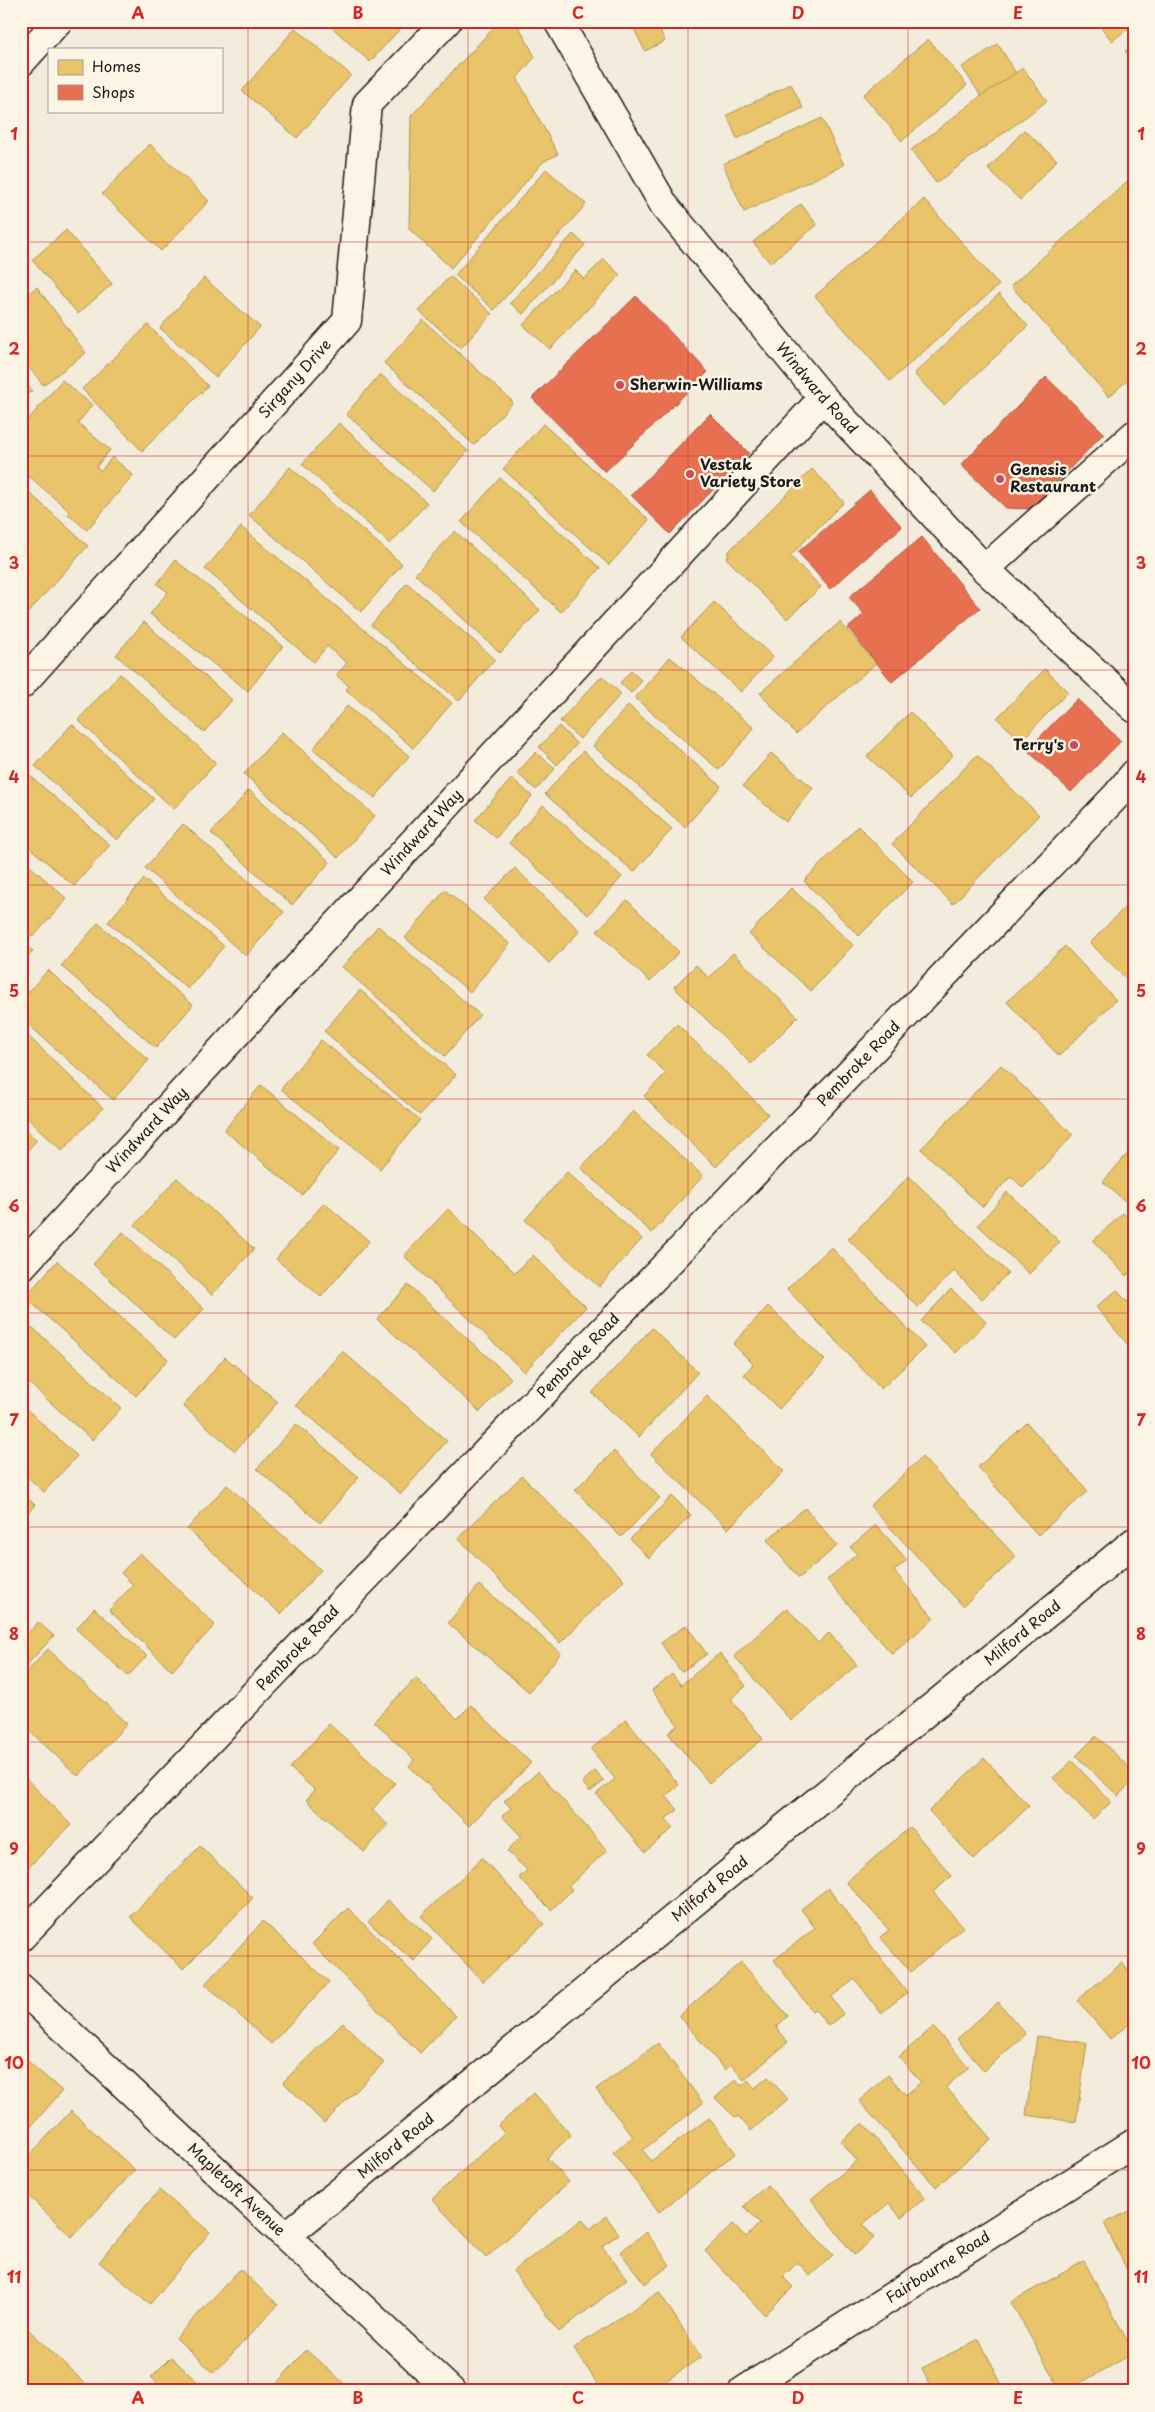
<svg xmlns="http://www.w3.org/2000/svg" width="1155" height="2412" viewBox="0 0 1155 2412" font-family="'Playpen Sans',sans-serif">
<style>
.homes{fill:#e9c46a;stroke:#ac9253}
.shops{fill:#e76f51;stroke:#aa5641}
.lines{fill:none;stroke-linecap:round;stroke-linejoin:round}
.minor-casing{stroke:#1c1c1c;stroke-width:31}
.major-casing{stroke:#1c1c1c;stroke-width:31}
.minor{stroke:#fcf5e5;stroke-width:28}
.major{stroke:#fcf5e5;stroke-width:28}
.grid{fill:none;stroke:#d62828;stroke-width:1;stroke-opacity:0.55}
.poi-dot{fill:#d1495b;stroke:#fcf5e5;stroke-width:2}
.labels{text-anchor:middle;stroke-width:5;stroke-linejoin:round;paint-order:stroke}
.street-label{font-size:15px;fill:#1c1c1c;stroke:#fcf5e5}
.poi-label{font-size:15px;font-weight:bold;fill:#1c1c1c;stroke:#fcf5e5;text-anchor:start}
.neatline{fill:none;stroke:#d62828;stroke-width:2}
.grid-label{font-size:16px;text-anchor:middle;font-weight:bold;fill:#d62828}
</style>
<rect width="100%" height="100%" fill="#f3ecdd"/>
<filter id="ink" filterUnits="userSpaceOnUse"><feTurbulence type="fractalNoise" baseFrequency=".02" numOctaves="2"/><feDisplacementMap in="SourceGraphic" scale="10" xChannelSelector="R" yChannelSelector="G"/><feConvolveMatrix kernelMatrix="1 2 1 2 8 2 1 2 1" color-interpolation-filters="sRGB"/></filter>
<g filter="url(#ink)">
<g class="homes">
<polygon points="167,21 180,21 173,28"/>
<polygon points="325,21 407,21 370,62"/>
<polygon points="500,21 516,21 535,57 517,78 558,154 543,162 451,268 409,229 411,116"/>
<polygon points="630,21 655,21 665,41 645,51"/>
<polygon points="1096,21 1134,21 1134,24 1112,41"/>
<polygon points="295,28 351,75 297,138 242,91"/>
<polygon points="928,39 967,85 902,141 863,95"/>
<polygon points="998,44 1016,73 981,96 962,67"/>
<polygon points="1134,44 1134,61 1125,51"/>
<polygon points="1023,68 1047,101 936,183 911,150 981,96"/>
<polygon points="791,84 803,108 737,139 727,115"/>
<polygon points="822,118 844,165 744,212 723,164"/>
<polygon points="1024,130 1057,160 1020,200 988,169"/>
<polygon points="150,144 209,201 161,251 102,194"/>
<polygon points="546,169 586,204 494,310 455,275"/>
<polygon points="1134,175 1134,374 1109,397 1011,286"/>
<polygon points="924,199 999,285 890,381 815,296"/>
<polygon points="801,204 817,225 770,263 753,242"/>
<polygon points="66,230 112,284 78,314 32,260"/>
<polygon points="573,234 585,245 523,314 510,303"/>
<polygon points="604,259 620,275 550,349 523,325 575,270 584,279"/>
<polygon points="450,276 492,314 461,348 419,311"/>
<polygon points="204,278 260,327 216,377 160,328"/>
<polygon points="37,287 86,353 43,385 21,357 21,299"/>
<polygon points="999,294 1028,326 944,405 914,374"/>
<polygon points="423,320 513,402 474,445 384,363"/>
<polygon points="148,325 208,386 142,451 82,389"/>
<polygon points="380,374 468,451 433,491 346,414"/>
<polygon points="21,376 32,391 21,398"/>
<polygon points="62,380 92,405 78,423 110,450 96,467 101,471 112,457 133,475 87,530 68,514 69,511 29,476 24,482 21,479 21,428"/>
<polygon points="339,423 427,503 390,544 302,464"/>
<polygon points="543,424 649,520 609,565 503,469"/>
<polygon points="290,467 402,564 361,612 249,515"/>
<polygon points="812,469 844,502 790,556 821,587 787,619 726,558 729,555 727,553"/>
<polygon points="500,478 600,568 561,612 461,522"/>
<polygon points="22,486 88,546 25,616 21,612"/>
<polygon points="241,527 452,703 413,748 346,690 349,686 336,675 347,663 327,646 314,662 205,569"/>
<polygon points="455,531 540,610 500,653 415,574"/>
<polygon points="175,560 283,646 248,691 150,614 168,592 157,584"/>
<polygon points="407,583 495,659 459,701 371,625"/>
<polygon points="714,602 773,657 741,692 681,637"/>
<polygon points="144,622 232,700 204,732 116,655"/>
<polygon points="840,622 876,663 796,734 760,693"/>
<polygon points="670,657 754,728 719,770 635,698"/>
<polygon points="1045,669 1068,692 1021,741 997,718"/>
<polygon points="631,671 642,681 631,693 620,683"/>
<polygon points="120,674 216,763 174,809 78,720"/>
<polygon points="602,676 621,694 580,739 560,721"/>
<polygon points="628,705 721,786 685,827 593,746"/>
<polygon points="347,706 409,756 375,798 313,749"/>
<polygon points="910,712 953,755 911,798 867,756"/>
<polygon points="72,724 154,799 117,840 35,766"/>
<polygon points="559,726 577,744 557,765 539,747"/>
<polygon points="282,732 375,816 338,858 244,774"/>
<polygon points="583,751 672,829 634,872 545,794"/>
<polygon points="536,752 555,769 536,790 517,773"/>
<polygon points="771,753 813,788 786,822 743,786"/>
<polygon points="977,755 1039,815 953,904 892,844"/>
<polygon points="28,774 110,845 74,886 21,840 21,782"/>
<polygon points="512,778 532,796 496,838 475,820"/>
<polygon points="249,790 330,862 292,905 211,833"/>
<polygon points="543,805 622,877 588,915 509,843"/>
<polygon points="183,824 284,912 246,956 145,868"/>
<polygon points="858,826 913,882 859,936 804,881"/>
<polygon points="21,858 67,899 33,937 21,926"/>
<polygon points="515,868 580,931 549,963 484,899"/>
<polygon points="144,879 224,946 188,989 108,922"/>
<polygon points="791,888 853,945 811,991 749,934"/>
<polygon points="445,890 510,944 470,992 405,938"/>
<polygon points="1134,898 1134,986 1090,943"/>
<polygon points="627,900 679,952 650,982 597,931"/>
<polygon points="98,923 193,1005 156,1048 61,966"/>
<polygon points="378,926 480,1015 445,1056 342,967"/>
<polygon points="21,941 33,951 21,965"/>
<polygon points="1065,946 1116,1000 1059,1056 1007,1002"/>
<polygon points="733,953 798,1017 751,1064 674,987 696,965 709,978"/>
<polygon points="48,970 149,1060 113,1100 21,1018 21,1000"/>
<polygon points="360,990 456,1075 420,1115 324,1031"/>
<polygon points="677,1024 768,1114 716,1167 644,1096 666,1073 647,1055"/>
<polygon points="21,1029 103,1108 62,1151 21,1112"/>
<polygon points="321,1040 420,1120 380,1169 281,1089"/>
<polygon points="1001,1065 1073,1135 1023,1188 1011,1176 982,1207 921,1149"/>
<polygon points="261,1085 339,1150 302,1195 224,1130"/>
<polygon points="633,1111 703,1176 652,1233 581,1168"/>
<polygon points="21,1126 37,1140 21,1157"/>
<polygon points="1134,1146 1134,1209 1103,1182"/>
<polygon points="567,1172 642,1239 599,1287 525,1220"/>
<polygon points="909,1176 1008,1273 982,1299 954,1271 918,1307 848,1239"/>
<polygon points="177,1178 254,1249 212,1295 135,1225"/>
<polygon points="1007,1192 1060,1242 1029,1274 978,1225"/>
<polygon points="324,1203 369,1241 321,1297 276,1259"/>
<polygon points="448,1209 515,1273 533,1255 586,1307 524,1372 404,1256"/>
<polygon points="1123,1213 1134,1225 1134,1269 1126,1276 1093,1241"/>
<polygon points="123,1232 204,1309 174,1340 93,1264"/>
<polygon points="831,1247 925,1347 881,1389 787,1289"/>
<polygon points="57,1261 168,1359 136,1396 25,1297"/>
<polygon points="408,1285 511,1378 480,1412 377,1319"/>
<polygon points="951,1289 986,1322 956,1353 921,1321"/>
<polygon points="1117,1290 1127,1302 1134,1296 1134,1352 1096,1307"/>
<polygon points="768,1306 825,1360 779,1409 744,1375 753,1364 733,1344"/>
<polygon points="32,1327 121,1408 92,1440 21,1376 21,1368 29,1360 21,1353 21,1339"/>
<polygon points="652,1328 698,1372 639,1437 592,1393"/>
<polygon points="342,1351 447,1441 401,1494 296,1405"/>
<polygon points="225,1357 278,1402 235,1451 183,1406"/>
<polygon points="707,1396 784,1471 728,1529 651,1454"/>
<polygon points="21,1404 77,1456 44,1492 21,1471"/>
<polygon points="1027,1423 1088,1491 1038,1535 978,1467"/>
<polygon points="296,1424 359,1477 320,1523 257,1469"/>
<polygon points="614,1451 660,1498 621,1537 575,1490"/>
<polygon points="922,1457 1016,1557 963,1606 870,1506"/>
<polygon points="522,1476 624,1580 560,1643 458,1538"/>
<polygon points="227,1485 321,1570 281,1614 187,1529"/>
<polygon points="21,1492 35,1505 21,1520"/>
<polygon points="672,1496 691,1515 649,1558 630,1539"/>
<polygon points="805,1508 837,1546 799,1578 767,1540"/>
<polygon points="876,1525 907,1560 894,1571 934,1618 892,1654 827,1580 857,1554 850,1547"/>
<polygon points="140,1553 215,1625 172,1671 109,1610 133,1585 121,1573"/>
<polygon points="479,1585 561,1653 529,1692 448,1623"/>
<polygon points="94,1608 147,1656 128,1676 76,1629"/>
<polygon points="787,1608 818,1643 829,1633 857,1665 791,1721 734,1656"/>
<polygon points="38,1622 54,1636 21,1671 21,1641"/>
<polygon points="686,1625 707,1654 681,1672 661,1643"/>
<polygon points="48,1649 127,1724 78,1776 21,1723 21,1678"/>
<polygon points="720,1653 746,1686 731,1699 763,1739 709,1783 668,1733 678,1725 652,1690 672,1674 681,1685"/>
<polygon points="416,1678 457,1719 471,1705 531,1763 469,1826 409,1766 414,1760 374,1721"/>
<polygon points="626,1720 679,1785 666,1796 678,1810 665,1819 673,1828 645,1852 596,1794 615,1779 591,1749"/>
<polygon points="329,1724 395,1783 372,1810 388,1825 364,1852 306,1800 315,1790 290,1768"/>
<polygon points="1096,1736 1134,1772 1134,1780 1118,1796 1076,1756"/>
<polygon points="984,1758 1029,1806 974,1859 929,1811"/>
<polygon points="1072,1761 1111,1802 1093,1819 1053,1778"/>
<polygon points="595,1771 604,1781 590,1792 582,1782"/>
<polygon points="538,1772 607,1850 569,1886 572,1890 551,1910 519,1878 527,1870 507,1851 521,1836 502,1816 511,1808 504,1801"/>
<polygon points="21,1773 71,1825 24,1872 21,1869"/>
<polygon points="910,1827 952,1876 933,1892 963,1927 911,1972 880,1937 889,1930 846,1882"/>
<polygon points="200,1846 253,1898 183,1969 130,1917"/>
<polygon points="482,1858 544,1924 483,1982 421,1916"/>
<polygon points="828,1888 907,1993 881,2013 855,1979 831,1997 843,2014 828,2026 815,2009 812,2011 774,1960 815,1928 801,1909"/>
<polygon points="388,1900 432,1939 414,1961 368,1922"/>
<polygon points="348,1908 456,2016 420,2053 312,1944"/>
<polygon points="263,1921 329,1982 271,2044 205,1984"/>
<polygon points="741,1962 788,2016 776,2027 788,2042 744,2080 731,2065 725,2070 679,2016"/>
<polygon points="1122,1963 1134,1978 1134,2020 1110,2039 1077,2000"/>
<polygon points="998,2002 1026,2034 984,2071 957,2039"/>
<polygon points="343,2023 384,2063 324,2123 283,2082"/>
<polygon points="933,2027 969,2067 946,2087 991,2139 936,2187 859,2101 888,2075 906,2095 921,2082 899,2057"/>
<polygon points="1037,2036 1087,2043 1076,2122 1026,2115"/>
<polygon points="658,2043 703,2103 643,2150 651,2161 709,2118 736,2153 659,2212 613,2152 633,2137 596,2089"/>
<polygon points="21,2055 62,2091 21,2138"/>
<polygon points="768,2077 788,2099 751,2131 738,2116 736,2118 715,2098 736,2079 742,2086 748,2080 755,2088"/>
<polygon points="534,2093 571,2135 547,2158 569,2182 486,2258 432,2199 504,2133 498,2126"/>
<polygon points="71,2111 135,2170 72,2237 21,2189 21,2164"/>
<polygon points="863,2123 925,2198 901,2218 889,2203 863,2224 874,2238 854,2255 811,2199 857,2161 841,2141"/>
<polygon points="767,2185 833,2255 810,2276 798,2262 783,2277 793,2287 765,2315 705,2251 733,2224 746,2237 760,2223 744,2206"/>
<polygon points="159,2190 210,2232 150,2304 99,2262"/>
<polygon points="1134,2209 1134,2284 1104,2223"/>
<polygon points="606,2216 619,2234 602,2246 627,2279 559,2332 513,2271 582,2219 590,2229"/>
<polygon points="646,2232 670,2265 645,2284 620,2252"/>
<polygon points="1084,2261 1134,2353 1066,2391 1061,2391 1011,2302"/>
<polygon points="240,2269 278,2305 214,2373 176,2338"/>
<polygon points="659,2292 701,2357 651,2391 602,2391 574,2348"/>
<polygon points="29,2330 93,2391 25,2391 21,2388 21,2338"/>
<polygon points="979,2339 1005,2391 933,2391 922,2368"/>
<polygon points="306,2350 347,2386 345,2388 349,2391 270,2391"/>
<polygon points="171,2357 207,2391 165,2391 151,2377"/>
</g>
<g class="shops">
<polygon points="636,296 708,372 605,472 532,398"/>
<polygon points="1046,377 1104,433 1031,509 1006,508 961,465"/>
<polygon points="710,414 749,453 670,534 631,495"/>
<polygon points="870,490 902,527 830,589 798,552"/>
<polygon points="922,537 980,608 892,682 848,628 864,614 849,597"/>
<polygon points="1077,699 1121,741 1071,792 1027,750"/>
</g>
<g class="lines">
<g class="minor-casing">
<g id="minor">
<polyline points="21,62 58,21"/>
<path id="s1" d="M21 685 347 321 367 104 447 21"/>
<path id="s2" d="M21 1267 823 398"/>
<path id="s3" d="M21 1937 1116 796 1134 774"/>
<path id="s4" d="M21 1988 451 2391"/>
<path id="s5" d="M286 2236 1134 1542"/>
<path id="s6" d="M743 2391 1134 2143"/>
</g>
</g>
<g class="major-casing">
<g id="major">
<path id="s7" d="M558 21 664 205 823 398 985 569 1134 708"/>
<polyline points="985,569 1134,435"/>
</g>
</g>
<use href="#minor" class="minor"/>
<use href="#major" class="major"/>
</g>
</g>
<path class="grid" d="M248 21V2391M468 21V2391M688 21V2391M908 21V2391M21 242H1134M21 456H1134M21 670H1134M21 885H1134M21 1099H1134M21 1313H1134M21 1527H1134M21 1742H1134M21 1956H1134M21 2170H1134"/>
<g class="poi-dot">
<circle cx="620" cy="385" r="5"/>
<circle cx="690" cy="474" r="5"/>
<circle cx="1000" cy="479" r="5"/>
<circle cx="1074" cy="745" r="5"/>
</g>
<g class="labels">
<g class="street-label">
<text dy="5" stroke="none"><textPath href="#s1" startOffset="411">Sirgany Drive</textPath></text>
<text dy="5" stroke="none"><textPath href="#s7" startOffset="451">Windward Road</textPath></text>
<text dy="5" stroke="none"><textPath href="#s2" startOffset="591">Windward Way</textPath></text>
<text dy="5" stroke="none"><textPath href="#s3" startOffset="1210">Pembroke Road</textPath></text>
<text dy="5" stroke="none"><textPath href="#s2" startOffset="186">Windward Way</textPath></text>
<text dy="5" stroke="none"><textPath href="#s3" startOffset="805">Pembroke Road</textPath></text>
<text dy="5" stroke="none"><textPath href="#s5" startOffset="952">Milford Road</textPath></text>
<text dy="5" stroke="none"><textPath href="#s3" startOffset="400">Pembroke Road</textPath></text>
<text dy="5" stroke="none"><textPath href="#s5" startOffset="548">Milford Road</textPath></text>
<text dy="5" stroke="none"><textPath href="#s5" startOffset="142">Milford Road</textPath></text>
<text dy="5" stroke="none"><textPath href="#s4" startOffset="295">Mapletoft Avenue</textPath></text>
<text dy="5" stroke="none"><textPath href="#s6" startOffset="231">Fairbourne Road</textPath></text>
</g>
<g class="poi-label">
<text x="630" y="390">Sherwin-Williams</text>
<text x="700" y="470">Vestak<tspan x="700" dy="17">Variety Store</tspan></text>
<text x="1010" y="475">Genesis<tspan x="1010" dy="17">Restaurant</tspan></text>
<text x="1064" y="750" text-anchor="end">Terry's</text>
</g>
</g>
<rect width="1155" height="2412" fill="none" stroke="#fcf5e5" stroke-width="55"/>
<rect x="48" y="48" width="175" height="65" fill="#fcf5e5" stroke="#a29e95"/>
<rect x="58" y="60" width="25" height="15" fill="#e9c46a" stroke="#a29e95"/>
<text x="92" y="72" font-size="15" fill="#1c1c1c">Homes</text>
<rect x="58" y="85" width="25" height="15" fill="#e76f51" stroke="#a29e95"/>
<text x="92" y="98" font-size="15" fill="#1c1c1c">Shops</text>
<rect x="28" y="28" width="1100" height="2356" class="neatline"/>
<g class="grid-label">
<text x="138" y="19">A</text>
<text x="358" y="19">B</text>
<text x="578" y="19">C</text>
<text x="798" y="19">D</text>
<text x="1018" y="19">E</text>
<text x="14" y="140">1</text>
<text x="1141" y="140">1</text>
<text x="14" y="355">2</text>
<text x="1141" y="355">2</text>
<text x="14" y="569">3</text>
<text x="1141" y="569">3</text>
<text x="14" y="783">4</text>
<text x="1141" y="783">4</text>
<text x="14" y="997">5</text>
<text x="1141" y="997">5</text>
<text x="14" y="1212">6</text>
<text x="1141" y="1212">6</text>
<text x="14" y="1426">7</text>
<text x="1141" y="1426">7</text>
<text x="14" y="1640">8</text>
<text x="1141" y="1640">8</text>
<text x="14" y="1855">9</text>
<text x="1141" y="1855">9</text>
<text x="14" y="2069">10</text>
<text x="1141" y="2069">10</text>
<text x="14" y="2283">11</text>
<text x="1141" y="2283">11</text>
<text x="138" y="2404">A</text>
<text x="358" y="2404">B</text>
<text x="578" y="2404">C</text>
<text x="798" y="2404">D</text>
<text x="1018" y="2404">E</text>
</g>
</svg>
